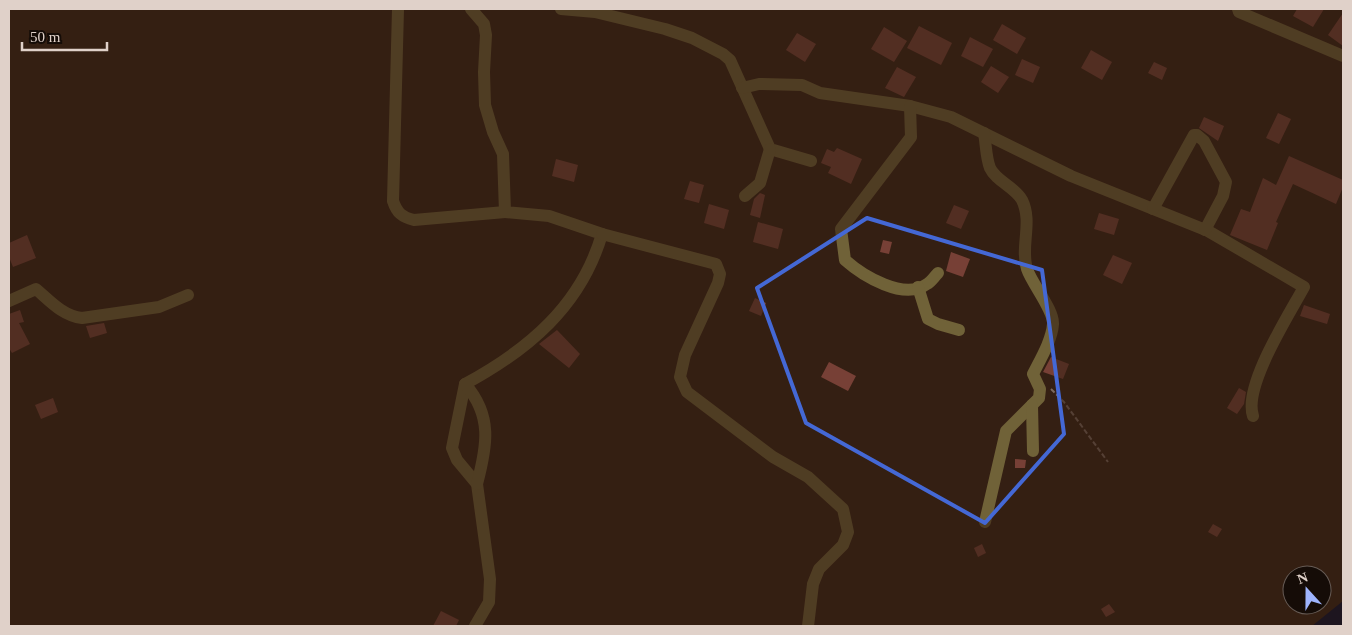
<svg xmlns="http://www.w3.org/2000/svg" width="1352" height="635" viewBox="0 0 1352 635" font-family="'Times New Roman',serif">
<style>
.water{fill:#000a30}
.building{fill:#774036}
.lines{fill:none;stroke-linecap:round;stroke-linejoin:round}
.path{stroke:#7c695f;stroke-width:2;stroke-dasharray:5 2.5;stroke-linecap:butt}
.minor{stroke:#706238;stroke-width:12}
.marked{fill:none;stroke:#4468d5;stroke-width:4;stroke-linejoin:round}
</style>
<rect width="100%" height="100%" fill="#341f13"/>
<polygon class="water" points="1343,601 1343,626 1312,626"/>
<g class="building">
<polygon points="1297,9 1324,9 1313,27 1293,16"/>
<polygon points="1343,13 1343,46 1328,35"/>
<polygon points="1002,24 1026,38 1017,54 993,40"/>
<polygon points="919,26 952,43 941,65 907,48"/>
<polygon points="884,27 907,41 894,62 871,49"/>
<polygon points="797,33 816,44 805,62 786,50"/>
<polygon points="970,37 993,49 983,67 961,56"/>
<polygon points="1091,50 1112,62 1102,80 1081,68"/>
<polygon points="1022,59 1040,67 1033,83 1015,75"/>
<polygon points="1154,62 1167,68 1162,80 1148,73"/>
<polygon points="991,66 1009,77 998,93 981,82"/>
<polygon points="897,67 916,77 904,97 885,88"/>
<polygon points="1278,113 1291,119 1279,144 1266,138"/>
<polygon points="1204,117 1224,126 1218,141 1199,128"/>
<polygon points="837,148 862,159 851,184 828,173 831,167 821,163 827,149 834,152"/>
<polygon points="1289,156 1343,180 1343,187 1336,204 1293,184 1276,222 1278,223 1267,250 1230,235 1241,209 1250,212 1263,178 1276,185"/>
<polygon points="556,159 578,165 574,182 552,176"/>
<polygon points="690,181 704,185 699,203 684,199"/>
<polygon points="760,193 765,195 760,218 750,215 754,199"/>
<polygon points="709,204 729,210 724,229 704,223"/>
<polygon points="954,205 969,211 961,229 946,223"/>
<polygon points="1099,213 1119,219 1114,235 1094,229"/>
<polygon points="758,222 783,229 778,249 753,242"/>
<polygon points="27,235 36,258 13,267 9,257 9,243"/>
<polygon points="883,240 892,242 889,254 880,252"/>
<polygon points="951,252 970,259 963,277 946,271"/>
<polygon points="1113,255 1132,263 1122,284 1103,275"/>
<polygon points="755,298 766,303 761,316 749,311"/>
<polygon points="1304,305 1330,314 1327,324 1300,316"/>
<polygon points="20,310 24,322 19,323 30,344 12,353 9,348 9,314"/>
<polygon points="104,323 107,333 90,338 86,326"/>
<polygon points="557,330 580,354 569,368 539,344"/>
<polygon points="1051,357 1069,364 1063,379 1043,372"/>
<polygon points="829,362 856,376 848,391 821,377"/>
<polygon points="1239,388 1246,392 1244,404 1237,414 1227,408"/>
<polygon points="53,398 58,412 41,419 35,405"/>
<polygon points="1015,459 1026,460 1025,468 1015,468"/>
<polygon points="1213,524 1222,529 1217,537 1208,532"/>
<polygon points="982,544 986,553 978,557 974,548"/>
<polygon points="1109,604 1115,612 1106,617 1101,609"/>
<polygon points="441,611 459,620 456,626 433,626"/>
</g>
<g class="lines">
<polyline class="path" points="1051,389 1064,402 1108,462"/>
<g class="minor">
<path d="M398 9 393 201C397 213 402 217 414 220L505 212"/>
<path d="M471 9 484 24 486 35 484 72 485 105 493 132 503 154 505 212 549 216 602 234C581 306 528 350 465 384L452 448 457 460 477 484 490 579 489 602 475 626"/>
<polyline points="561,9 595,12 665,29 692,38 723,54 730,60 770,149 811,161"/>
<polyline points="1238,9 1239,12 1343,56"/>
<path d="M742 88 759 84 802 85 820 93 910 106 951 117 1071 176 1208 231 1304 287C1289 315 1243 386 1253 416"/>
<path d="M910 106 911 137 841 229 845 260C863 276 904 301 927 284 931 282 934 277 938 273"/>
<path d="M984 133C986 144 986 158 990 168 996 181 1015 187 1022 200 1033 222 1020 247 1027 269 1032 284 1054 310 1053 324 1052 340 1040 360 1033 374L1040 389 1039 398 1006 431 985 522"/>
<polyline points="745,196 760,183 770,149"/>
<polyline points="1153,209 1194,135 1197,135 1204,141 1226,182 1223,196 1205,230"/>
<polyline points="602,234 716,264 720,274 718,283 685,355 680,377 687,392 773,457 808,477 843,509 848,532 843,545 819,569 813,584 808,626"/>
<polyline points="918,287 928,319 938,324 959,330"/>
<path d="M9 301 36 289C50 301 63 316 82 318L159 307 188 295"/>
<path d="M465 384C493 416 487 446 477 484"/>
<polyline points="1032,405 1033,451"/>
</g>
</g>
<path d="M0 0H1352V635H0ZM867 218 1042 270 1064 434 985 523 806 423 757 288Z" fill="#341f13" fill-opacity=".55" fill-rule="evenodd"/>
<path class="marked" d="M867 218 1042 270 1064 434 985 523 806 423 757 288Z"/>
<rect width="1352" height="635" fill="none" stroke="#e0d1c9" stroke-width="20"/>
<g transform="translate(1307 590) rotate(339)"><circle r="24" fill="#150c07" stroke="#665b55"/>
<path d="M0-4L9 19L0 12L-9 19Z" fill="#9eb4fd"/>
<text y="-8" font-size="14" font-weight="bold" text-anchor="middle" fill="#e0d1c9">N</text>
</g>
<path d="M22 42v8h85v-8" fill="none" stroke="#e0d1c9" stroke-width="2.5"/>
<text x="30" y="42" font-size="15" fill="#e0d1c9" stroke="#150c07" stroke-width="4" paint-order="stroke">50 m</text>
</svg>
